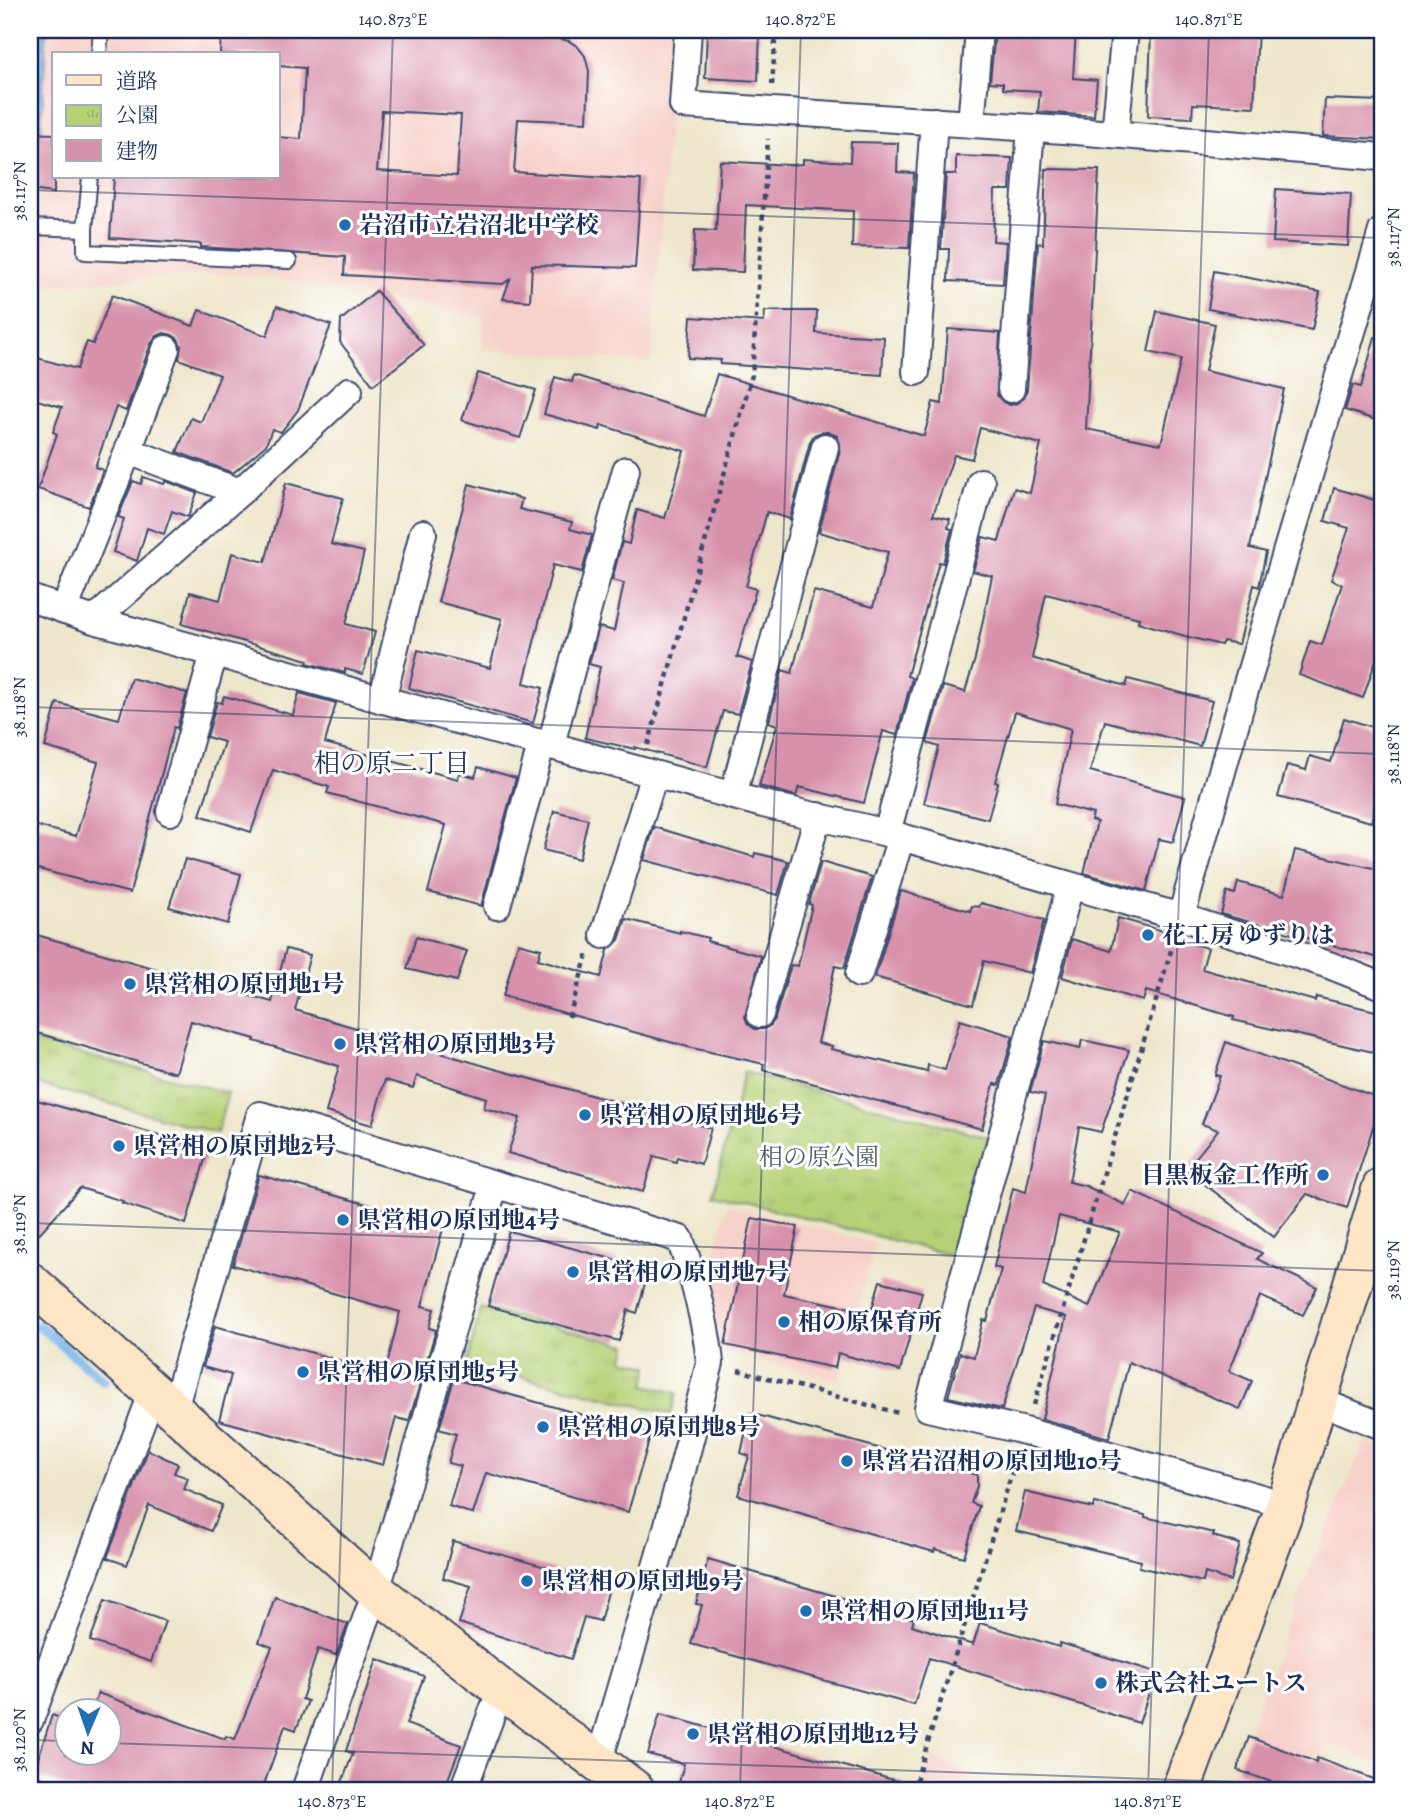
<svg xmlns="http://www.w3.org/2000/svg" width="1412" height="1820" viewBox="0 0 1412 1820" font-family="Alegreya,'Noto Serif JP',serif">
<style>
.built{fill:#f7d1c9;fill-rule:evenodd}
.park{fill:url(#park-tufts);stroke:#68806a;stroke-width:2}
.water{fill:url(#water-waves);stroke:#4a72a4;stroke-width:2}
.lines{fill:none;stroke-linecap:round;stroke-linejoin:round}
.stream{stroke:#78b4ea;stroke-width:10}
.building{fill:#d891aa;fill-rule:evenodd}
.lane-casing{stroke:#3b4a6e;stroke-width:18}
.street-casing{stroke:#3b4a6e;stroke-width:30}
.secondary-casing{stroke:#3b4a6e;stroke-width:42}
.path{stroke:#3b4a6e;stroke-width:4.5;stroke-dasharray:5 5;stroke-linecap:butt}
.lane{stroke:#fff;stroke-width:14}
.street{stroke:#fff;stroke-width:26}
.secondary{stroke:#fde5c5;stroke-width:38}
.ticks{fill:none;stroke:#1b2f5e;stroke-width:2;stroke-opacity:0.45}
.poi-dot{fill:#1f6fb2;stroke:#fff;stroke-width:2.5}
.labels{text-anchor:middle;stroke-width:6;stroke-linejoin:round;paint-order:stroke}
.poi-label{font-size:24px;font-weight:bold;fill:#1b2f5e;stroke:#fff;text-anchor:start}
.park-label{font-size:24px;fill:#4a5f65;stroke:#fff}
.neighbourhood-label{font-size:26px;fill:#1b2f5e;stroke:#fff}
.neatline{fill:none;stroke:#1b2f5e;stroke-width:2.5}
.ticks-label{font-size:18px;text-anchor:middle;fill:#1b2f5e}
</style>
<defs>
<pattern id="park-tufts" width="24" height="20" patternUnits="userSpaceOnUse" patternTransform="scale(1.75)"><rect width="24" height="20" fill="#b6d075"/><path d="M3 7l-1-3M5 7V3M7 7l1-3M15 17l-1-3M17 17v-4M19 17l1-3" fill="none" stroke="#9cb368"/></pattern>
<pattern id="water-waves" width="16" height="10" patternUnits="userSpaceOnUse" patternTransform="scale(1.75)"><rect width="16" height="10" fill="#78b4ea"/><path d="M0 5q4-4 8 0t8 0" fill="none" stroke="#6293c1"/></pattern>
</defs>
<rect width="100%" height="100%" fill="#fff"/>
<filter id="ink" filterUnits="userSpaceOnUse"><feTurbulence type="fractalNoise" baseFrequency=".0143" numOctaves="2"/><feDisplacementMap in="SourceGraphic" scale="14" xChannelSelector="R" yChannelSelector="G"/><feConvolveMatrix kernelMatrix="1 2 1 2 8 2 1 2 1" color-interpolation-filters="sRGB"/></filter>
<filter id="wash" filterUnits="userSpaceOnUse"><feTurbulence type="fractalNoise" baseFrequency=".00686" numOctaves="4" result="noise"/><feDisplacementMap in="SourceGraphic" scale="28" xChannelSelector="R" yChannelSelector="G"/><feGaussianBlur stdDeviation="1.57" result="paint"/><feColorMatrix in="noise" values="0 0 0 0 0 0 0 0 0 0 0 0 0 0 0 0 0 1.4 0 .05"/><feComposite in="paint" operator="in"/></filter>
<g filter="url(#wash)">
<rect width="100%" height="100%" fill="#eee6ca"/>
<g class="built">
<path d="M30 30H676L651 362 483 349V316L263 276 210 274 30 286ZM54 54H278V177H54Z"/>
<polygon points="727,1205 875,1243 839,1380 724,1351 705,1293"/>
<polygon points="1365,1441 1382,1448 1382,1765 1328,1744 1322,1757 1314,1754 1300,1790 1225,1790 1304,1585"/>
<polygon points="932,1758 1008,1790 921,1790"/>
</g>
<g class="park">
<polygon points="30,1040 228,1093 217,1133 30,1082"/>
<polygon points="744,1072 988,1137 957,1257 713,1194"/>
<polygon points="481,1308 627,1345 624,1360 649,1366 645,1385 677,1393 671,1414 467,1363"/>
</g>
<polygon class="water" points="30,30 46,30 41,133 30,133"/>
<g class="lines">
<polyline class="stream" points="39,1326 104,1381"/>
</g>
<g id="blocks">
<g class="building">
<path d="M221 30H445L556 38 569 41 578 47 585 56 589 71 587 122 518 119 514 172 641 180 635 268 532 265 530 301 503 299 510 279 503 284 344 275 345 257 201 247V244L110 238 114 177H278V137L301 139 305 68 278 66V54H220ZM382 111 461 115 457 176 377 171Z"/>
<polygon points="1033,30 1076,30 1073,78 1097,80 1094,116 1038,112 1040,91 1003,89 1003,83 990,82 995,34 1033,37"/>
<polygon points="1151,30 1258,30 1254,107 1193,104 1192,118 1148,116"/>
<polygon points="707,32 760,34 758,81 705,78"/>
<polygon points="1325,99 1382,101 1382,139 1323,136"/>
<polygon points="30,133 54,134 54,193 30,190"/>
<polygon points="851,142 898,143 897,172 914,173 909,248 852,247 853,211 746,205 743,272 693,270 695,230 716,231 720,161 790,165 803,164 803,159 850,162"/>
<polygon points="956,156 1012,158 1010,190 995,190 993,241 1006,242 1003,284 948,281 949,249 941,249 946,174 956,174"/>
<polygon points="1046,169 1099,170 1086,429 1161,444 1181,359 1148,352 1157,311 1215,324 1205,371 1284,389 1250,548 1266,552 1259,587 1254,585 1239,644 1223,641 1221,645 1185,636 1138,622 1139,618 1046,594 1032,658 1126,686 1128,679 1212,701 1200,746 1105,721 1090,771 1185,797 1173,842 1159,839 1146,891 1084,873 1097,822 1091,820 1093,814 1055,804 1071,729 1015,712 995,782 998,783 988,819 924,803 939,747 927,743 943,686 965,692 975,659 992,576 973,571 983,537 999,541 1014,488 1030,493 1041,444 980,428 972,459 954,455 933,515 950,519 948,528 952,529 943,563 939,562 907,676 912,678 897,735 883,731 864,803 799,787 796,796 759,786 777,725 769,722 782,670 792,673 814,591 873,607 888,552 819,532 840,450 840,444 837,436 828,432 822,432 814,435 810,442 790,519 767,512 746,586 756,589 737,657 752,662 738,714 723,711 707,767 635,747 635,749 585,738 600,667 589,664 599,627 614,631 624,583 612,580 622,542 629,544 637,510 665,518 684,451 601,425 600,430 544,414 555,377 572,382 574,375 704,416 717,374 924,436 933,402 942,404 948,329 1000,333 997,395 1003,402 1010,405 1017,403 1024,398 1027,390 1038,243 1043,244"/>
<polygon points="1276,189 1351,194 1348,246 1273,242"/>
<polygon points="1214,271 1320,292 1312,330 1208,309"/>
<polygon points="376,291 424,345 373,385 340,342 341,320"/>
<polygon points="112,295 193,326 199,310 267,336 277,306 331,325 298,410 281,432 272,429 266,445 233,473 177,452 191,418 201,422 220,375 179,359 181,346 178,339 172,335 164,333 157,336 151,344 126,411 116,407 95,467 103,470 89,507 38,489 57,434 53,432 62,407 30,398 30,356 77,369 87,342 93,344"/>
<polygon points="765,311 817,311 816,333 884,337 882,375 720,364 721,360 688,358 691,317 764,322"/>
<polygon points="1375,337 1382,338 1382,422 1345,410 1353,385 1361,387"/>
<polygon points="478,373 536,390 520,438 462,420"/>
<polygon points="143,477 164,484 166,481 197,493 188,517 172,511 164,534 147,528 137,561 113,552 124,519 118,517 133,481 141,484"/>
<polygon points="286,483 343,498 331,544 364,552 346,624 375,632 363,674 345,669 345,673 307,663 308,660 182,624 190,592 220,600 232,553 265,562"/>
<polygon points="469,484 522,499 519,509 572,522 570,529 592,535 582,572 553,565 524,683 543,688 533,723 409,688 418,650 490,668 502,619 438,602"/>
<polygon points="1334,488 1382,502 1382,642 1363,698 1299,675 1310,641 1322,645 1342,584 1331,580 1349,528 1325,521"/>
<polygon points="131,678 187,693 177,728 174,727 130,893 30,867 30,824 76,836 98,762 45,747 57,703 119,719"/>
<polygon points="299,693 336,703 325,743 458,779 459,773 475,777 478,767 516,778 481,906 428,892 446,825 327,793 329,787 273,770 251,832 200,815 224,742 207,737 217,702 222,703 224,696 293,715"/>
<polygon points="1344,718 1382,730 1382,782 1371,822 1278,797 1287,765 1306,770 1310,756 1331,762"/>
<polygon points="554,811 588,819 579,859 543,850"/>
<polygon points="654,827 754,857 755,853 788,861 778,895 644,860"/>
<polygon points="1295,850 1382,870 1382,959 1221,914 1227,892 1235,894 1238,882 1284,895"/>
<polygon points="185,859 241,874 228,924 169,907"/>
<polygon points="821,862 872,877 844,968 835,966 818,1043 832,1046 831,1049 927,1072 928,1065 945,1070 960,1020 1013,1036 999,1085 994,1084 982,1129 763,1070 764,1064 688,1047 503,996 518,943 541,949 538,959 601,977 608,950 619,940 626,919 680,933 680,931 708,938 707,941 761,956 745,1017 748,1024 755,1029 764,1029 771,1025 775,1018 791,965 798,966 812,905 809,904"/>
<polygon points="901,891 970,911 972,906 979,907 981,903 1044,920 1030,973 984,961 973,1005 875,977"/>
<polygon points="1118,918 1163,931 1162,936 1208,948 1202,969 1315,1001 1316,997 1380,1012 1376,1027 1382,1028 1382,1054 1233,1020 1234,1017 1146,991 1143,1001 1062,977 1072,939 1111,951"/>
<polygon points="30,933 272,1002 286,949 310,955 295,1010 495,1069 711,1128 701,1164 677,1157 676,1162 654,1156 643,1192 508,1153 520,1118 484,1108 486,1098 417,1076 413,1088 385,1080 372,1125 326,1112 339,1066 254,1041 255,1039 191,1021 176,1073 30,1031"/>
<polygon points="416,937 467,951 457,981 407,969"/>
<path d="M1082 1040 1129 1050 1101 1132 1079 1127 1069 1182 1086 1186 1125 1205 1132 1191 1262 1253 1257 1259 1317 1287 1303 1315 1260 1296 1229 1371 1252 1381 1240 1409 1129 1362 1109 1438 1042 1419 1066 1317 1034 1308 1002 1409 948 1397 960 1353 974 1357 983 1320 987 1321 1001 1269 994 1267 1013 1188 1026 1192 1045 1095 1030 1092 1044 1041 1080 1049ZM1059 1216 1120 1232 1089 1307 1043 1286Z"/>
<polygon points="1226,1042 1382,1099 1347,1208 1307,1194 1274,1237 1186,1170 1218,1130 1202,1124 1220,1076 1215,1075"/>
<polygon points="30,1098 208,1149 186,1224 122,1203 123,1201 80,1188 30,1244"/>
<polygon points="259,1175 444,1225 422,1306 434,1309 429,1328 436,1330 409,1421 396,1418 383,1465 219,1420 231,1375 203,1367 215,1326 385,1373 400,1312 233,1265"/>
<polygon points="752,1218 798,1227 784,1294 871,1312 880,1281 922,1292 900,1371 838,1353 835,1368 725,1345"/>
<polygon points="509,1231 649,1269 637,1313 628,1310 619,1341 488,1306"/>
<polygon points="454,1379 651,1434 628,1512 486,1473 473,1514 449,1506 461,1466 448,1463 456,1434 439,1429"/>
<polygon points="750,1413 977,1475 977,1486 971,1503 979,1506 964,1557 935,1549 934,1552 738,1495 749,1456 741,1453"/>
<polygon points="148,1450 178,1464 174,1473 188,1478 184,1489 222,1505 211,1531 149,1505 127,1565 107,1558"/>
<polygon points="1025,1492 1093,1508 1095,1503 1145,1515 1145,1517 1214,1533 1213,1536 1240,1544 1230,1581 1205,1573 1203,1582 1139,1567 1141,1561 1016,1531"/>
<polygon points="453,1541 610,1585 600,1621 584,1617 571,1659 459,1623 471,1586 443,1578"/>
<polygon points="708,1559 914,1619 912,1625 973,1645 980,1623 1059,1647 1060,1643 1156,1672 1139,1723 929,1658 914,1705 691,1644 702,1605 696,1604"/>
<polygon points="275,1597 348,1624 336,1655 318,1649 302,1699 308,1701 296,1730 285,1726 262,1790 78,1790 33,1775 52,1715 66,1720 66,1754 108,1754 108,1712 92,1712 98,1693 225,1739 226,1736 235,1739 272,1647 259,1642"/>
<polygon points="105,1600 165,1621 151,1662 90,1641"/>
<polygon points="377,1659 424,1676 406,1724 461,1745 444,1790 339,1790 353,1753 346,1751"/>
<polygon points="660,1714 904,1783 903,1790 677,1790 684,1764 648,1754"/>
<polygon points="1249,1737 1316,1762 1317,1758 1382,1782 1382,1790 1269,1790 1272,1782 1237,1770"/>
</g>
</g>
</g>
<g filter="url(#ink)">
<use href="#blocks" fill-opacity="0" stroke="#3b4a6e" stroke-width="2"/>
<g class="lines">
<g class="lane-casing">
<g id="lane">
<polyline points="99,54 101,30"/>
<polyline points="30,227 85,229 90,177"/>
<polyline points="85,229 85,252 289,261"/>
</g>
</g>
<g class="street-casing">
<g id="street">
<polyline points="688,30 683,105 1064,130 1382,157"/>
<polyline points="971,124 979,30"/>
<polyline points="1115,134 1125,30"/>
<polyline points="916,372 934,121"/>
<polyline points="1011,389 1031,128"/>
<polyline points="128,451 166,349"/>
<polyline points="30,598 94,620 351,691 763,804 887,833 1181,917 1329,965 1382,986"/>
<polyline points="64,610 128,451 240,492"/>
<polyline points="94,620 240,492 349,391"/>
<polyline points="382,700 423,533"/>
<polyline points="551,744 626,470"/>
<polyline points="733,796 825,447"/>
<polyline points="170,812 214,653"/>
<polyline points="887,833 981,482"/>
<polyline points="1070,886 928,1408 1025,1431 1286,1505"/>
<polyline points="497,906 542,742"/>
<polyline points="1181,917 1243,697 1382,231"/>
<polyline points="604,935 654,775"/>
<polyline points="859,974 901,837"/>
<polyline points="760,1014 818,816"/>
<polyline points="1319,1401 1382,1426"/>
<path d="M174 1409 260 1115 680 1239C694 1279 706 1321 710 1363L665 1536 599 1761"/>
<polyline points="30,1720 153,1391"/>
<polyline points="305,1790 376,1591 494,1186"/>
<polyline points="463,1790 501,1689"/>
</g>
</g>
<g class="secondary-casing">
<g id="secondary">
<polyline points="30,1282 376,1591 501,1689 635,1790"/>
<polyline points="1181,1790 1286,1505 1382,1187"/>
</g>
</g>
<g class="path">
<polyline points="772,85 776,30"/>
<polyline points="648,745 752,375 768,139"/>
<polyline points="569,1017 587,955"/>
<polyline points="738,1370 902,1414"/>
<polyline points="1034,1405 1173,944"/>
<polyline points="913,1790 1017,1457"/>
</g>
<use href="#lane" class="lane"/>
<use href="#street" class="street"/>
<use href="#secondary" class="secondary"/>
</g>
</g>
<path class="ticks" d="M30 190 1382 238M30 707 1382 754M30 1223 1382 1271M30 1740 66 1741M108 1743 1382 1787M332 1790 393 30M740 1790 801 30M1148 1790 1209 30"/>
<g class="poi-dot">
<circle cx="345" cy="225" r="7"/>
<circle cx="1148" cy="935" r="7"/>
<circle cx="130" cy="984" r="7"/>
<circle cx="340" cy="1044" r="7"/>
<circle cx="585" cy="1115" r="7"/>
<circle cx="119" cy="1146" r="7"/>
<circle cx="1323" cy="1175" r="7"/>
<circle cx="343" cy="1220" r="7"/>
<circle cx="573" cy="1272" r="7"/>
<circle cx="784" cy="1322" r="7"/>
<circle cx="303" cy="1372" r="7"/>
<circle cx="543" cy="1427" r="7"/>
<circle cx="847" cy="1461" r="7"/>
<circle cx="527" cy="1581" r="7"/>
<circle cx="806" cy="1611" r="7"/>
<circle cx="1101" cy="1683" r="7"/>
<circle cx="693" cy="1734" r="7"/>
</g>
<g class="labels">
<g class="poi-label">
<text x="359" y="233">岩沼市立岩沼北中学校</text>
<text x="1162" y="943">花工房 ゆずりは</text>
<text x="144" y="992">県営相の原団地1号</text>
<text x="354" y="1052">県営相の原団地3号</text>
<text x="599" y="1123">県営相の原団地6号</text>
<text x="133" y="1154">県営相の原団地2号</text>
<text x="1309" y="1183" text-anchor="end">目黒板金工作所</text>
<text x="357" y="1228">県営相の原団地4号</text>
<text x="587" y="1280">県営相の原団地7号</text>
<text x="798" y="1330">相の原保育所</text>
<text x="317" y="1380">県営相の原団地5号</text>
<text x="557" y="1435">県営相の原団地8号</text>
<text x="861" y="1469">県営岩沼相の原団地10号</text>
<text x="541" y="1589">県営相の原団地9号</text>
<text x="820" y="1619">県営相の原団地11号</text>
<text x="1115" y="1691">株式会社ユートス</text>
<text x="707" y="1742">県営相の原団地12号</text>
</g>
<g class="park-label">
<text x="819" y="1165">相の原公園</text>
</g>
<g class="neighbourhood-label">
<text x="392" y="772">相の原二丁目</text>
</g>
</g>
<rect width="1412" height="1820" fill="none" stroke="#fff" stroke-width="77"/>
<rect x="52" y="52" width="228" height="126" fill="#ffffff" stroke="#a4acbf" stroke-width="2"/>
<rect x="66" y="75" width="35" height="10" fill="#fde5c5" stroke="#a4acbf" stroke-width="2"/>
<text x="116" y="88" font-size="21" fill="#1b2f5e">道路</text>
<rect x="66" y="105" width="35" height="21" fill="url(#park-tufts)" stroke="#a4acbf" stroke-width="2"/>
<text x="116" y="122" font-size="21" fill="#1b2f5e">公園</text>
<rect x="66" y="140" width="35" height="21" fill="#d891aa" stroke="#a4acbf" stroke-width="2"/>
<text x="116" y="158" font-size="21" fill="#1b2f5e">建物</text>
<g transform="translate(88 1732) rotate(182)"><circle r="33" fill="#ffffff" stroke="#a4acbf" stroke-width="2"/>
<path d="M0-5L12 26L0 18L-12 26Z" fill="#1f6fb2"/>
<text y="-10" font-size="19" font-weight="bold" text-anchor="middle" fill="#1b2f5e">N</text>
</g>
<rect x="38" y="38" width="1336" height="1744" class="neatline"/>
<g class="ticks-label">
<text x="393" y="25">140.873°E</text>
<text x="801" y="25">140.872°E</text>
<text x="1209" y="25">140.871°E</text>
<text transform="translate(19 191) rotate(-90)" y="6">38.117°N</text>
<text transform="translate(1393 237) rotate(-90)" y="6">38.117°N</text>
<text transform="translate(19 707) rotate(-90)" y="6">38.118°N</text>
<text transform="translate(1393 754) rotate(-90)" y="6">38.118°N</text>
<text transform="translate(19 1224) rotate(-90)" y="6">38.119°N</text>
<text transform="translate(1393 1270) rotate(-90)" y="6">38.119°N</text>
<text transform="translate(19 1740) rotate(-90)" y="6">38.120°N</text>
<text x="332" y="1807">140.873°E</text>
<text x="740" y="1807">140.872°E</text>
<text x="1148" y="1807">140.871°E</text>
</g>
</svg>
